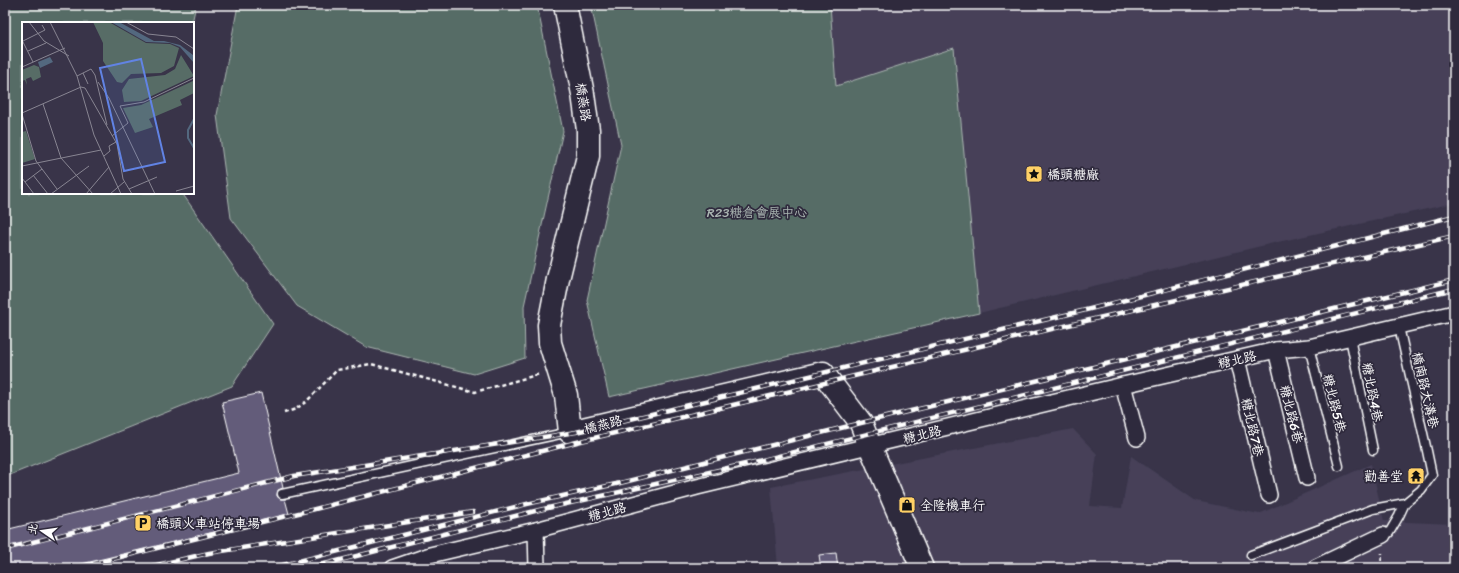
<svg xmlns="http://www.w3.org/2000/svg" width="1459" height="573" viewBox="0 0 1459 573" font-family="Sriracha,'LXGW WenKai TC',sans-serif">
<style>
.built{fill:#464058}
.green{fill:#576c66;stroke:#abb6b2}
.building{fill:#635c7a;stroke:#fff}
.lines{fill:none;stroke-linecap:round;stroke-linejoin:round}
.lane-casing{stroke:#fff;stroke-width:11}
.street-casing{stroke:#fff;stroke-width:18}
.secondary-casing{stroke:#fff;stroke-width:25}
.path{stroke:#fff;stroke-width:2.5;stroke-dasharray:4 3;stroke-linecap:butt}
.lane{stroke:#2f2a3d;stroke-width:8}
.street{stroke:#2f2a3d;stroke-width:15}
.secondary{stroke:#2f2a3d;stroke-width:22}
.rail-casing{stroke:#fff;stroke-width:4.5}
.rail{stroke:#2f2a3d;stroke-width:3;stroke-dasharray:9;stroke-linecap:butt}
.labels{text-anchor:middle;stroke-width:3.5;stroke-linejoin:round;paint-order:stroke}
.street-label{font-size:13px;fill:#fff;stroke:#2f2a3d}
.poi-label{font-size:13px;fill:#fff;stroke:#2f2a3d;text-anchor:start}
.park-label{font-size:13px;fill:#abb6b2;stroke:#2f2a3d}
.inset-river{fill:none;stroke:#53687f;stroke-width:2}
.inset-road{fill:none;stroke:#888592;stroke-width:1}
.view{fill:#6183e4;fill-opacity:0.15;stroke:#6183e4;stroke-width:2}
.inset-edge{fill:none;stroke:#fff;stroke-width:2}
</style>
<rect width="100%" height="100%" fill="#393449"/>
<filter id="ink" filterUnits="userSpaceOnUse"><feTurbulence type="fractalNoise" baseFrequency=".025" numOctaves="2"/><feDisplacementMap in="SourceGraphic" scale="8" xChannelSelector="R" yChannelSelector="G"/><feConvolveMatrix kernelMatrix="1 2 1 2 8 2 1 2 1" color-interpolation-filters="sRGB"/></filter>
<g filter="url(#ink)">
<g class="built">
<polygon points="591,5 1454,5 1454,203 1278,242 979,313 609,397 587,300 621,145"/>
<polygon points="1073,429 1097,454 1090,506 1122,508 1131,456 1196,501 1259,514 1371,464 1384,521 1454,524 1454,568 778,568 771,487"/>
</g>
<g class="green">
<polygon points="5,5 196,5 192,23 23,23 23,193 182,193 273,324 232,386 5,477"/>
<polygon points="238,5 537,5 563,131 524,306 525,358 474,374 366,347 297,306 231,218 217,115"/>
<polygon points="591,5 830,5 836,86 954,48 979,313 609,397 587,300 621,145"/>
</g>
<g class="building">
<polygon points="261,393 283,488 278,490 277,496 280,499 285,499 289,514 65,568 5,568 5,530 239,473 222,402"/>
<polygon points="836,553 838,568 821,568 819,555"/>
</g>
<g class="lines">
<g class="lane-casing">
<g id="lane">
<polyline points="1350,338 1373,450"/>
<polyline points="1309,347 1339,466"/>
<polyline points="282,494 569,432"/>
<polyline points="1383,535 1389,533 1399,516 1405,503 1421,490 1432,475 1427,451 1399,327"/>
<polyline points="1251,555 1373,509 1405,503"/>
</g>
</g>
<g class="street-casing">
<g id="street">
<polyline points="1276,350 1307,478"/>
<polyline points="1237,359 1269,495"/>
<polyline points="1123,385 1137,438"/>
<polyline points="536,530 537,568"/>
<polyline points="392,568 430,555 536,530 697,487 1123,385 1276,350 1309,347 1454,313"/>
<polyline points="1316,568 1316,567 1383,535"/>
</g>
</g>
<g class="secondary-casing">
<polyline id="secondary" points="565,5 583,94 588,130 588,156 558,279 549,325 550,343 566,395 570,432 823,373 861,423 870,446 922,568"/>
</g>
<g class="path">
<polyline points="284,413 296,409 307,401 337,370 371,364 475,392 540,374"/>
<polyline points="1381,568 1382,553"/>
</g>
<use href="#lane" class="lane"/>
<use href="#street" class="street"/>
<use href="#secondary" class="secondary"/>
<g class="rail-casing">
<g id="rail">
<polyline points="5,549 294,476 576,432 1090,309 1454,216"/>
<polyline points="76,568 315,509 577,442 1094,319 1454,236"/>
<polyline points="144,568 209,553 473,512"/>
<polyline points="271,568 527,504 616,484 861,423 1454,280"/>
<polyline points="309,568 539,510 750,463 1454,289"/>
</g>
</g>
<use href="#rail" class="rail"/>
</g>
</g>
<defs>
<g id="sight-square" transform="scale(0.9)"><rect x="-9" y="-9" width="18" height="18" rx="4" fill="#ffd166" stroke="#2f2a3d"/><path d="M0-6L1.8-2.2L6-1.7L2.9 1.2L3.7 5.4L0 3.3L-3.7 5.4L-2.9 1.2L-6-1.7L-1.8-2.2Z" fill="#111"/></g>
<g id="temple-square" transform="scale(0.9)"><rect x="-9" y="-9" width="18" height="18" rx="4" fill="#ffd166" stroke="#2f2a3d"/><path d="M0-6L5-2H3V0L6.5 2.5H4V6H1.5V3h-3V6H-4V2.5H-6.5L-3 0V-2H-5Z" fill="#111"/></g>
<g id="shop-square" transform="scale(0.9)"><rect x="-9" y="-9" width="18" height="18" rx="4" fill="#ffd166" stroke="#2f2a3d"/><path d="M-5-2.5h2.3a2.7 3.5 0 0 1 5.4 0H5L5.5 6h-11ZM-1.5-2.5h3a1.5 2.3 0 0 0-3 0Z" fill="#111"/></g>
<g id="parking-square" transform="scale(0.9)"><rect x="-9" y="-9" width="18" height="18" rx="4" fill="#ffd166" stroke="#2f2a3d"/><path d="M-3.5-5.5H1a3.5 3.5 0 0 1 0 7H-1V5.5H-3.5ZM-1-3.4V-.6H.8a1.4 1.4 0 0 0 0-2.8Z" fill="#111"/></g>
</defs>
<g fill-rule="evenodd">
<use href="#sight-square" x="1034" y="174"/>
<use href="#temple-square" x="1416" y="476"/>
<use href="#shop-square" x="907" y="505"/>
<use href="#parking-square" x="143" y="523"/>
</g>
<g class="labels">
<g class="street-label">
<text transform="translate(584 102) rotate(81)" y="5">橋燕路</text>
<text transform="translate(1237 359) rotate(-13)" y="5">糖北路</text>
<text transform="translate(1426 390) rotate(77)" y="5">橋南路大溝巷</text>
<text transform="translate(1373 392) rotate(79)" y="5">糖北路4巷</text>
<text transform="translate(1335 403) rotate(76)" y="5">糖北路5巷</text>
<text transform="translate(1292 414) rotate(76)" y="5">糖北路6巷</text>
<text transform="translate(603 424) rotate(-14)" y="5">橋燕路</text>
<text transform="translate(1253 427) rotate(77)" y="5">糖北路7巷</text>
<text transform="translate(922 434) rotate(-14)" y="5">糖北路</text>
<text transform="translate(607 511) rotate(-15)" y="5">糖北路</text>
</g>
<g class="poi-label">
<text x="1047" y="179">橋頭糖廠</text>
<text x="1403" y="481" text-anchor="end">勸善堂</text>
<text x="920" y="510">全隆機車行</text>
<text x="156" y="528">橋頭火車站停車場</text>
</g>
<g class="park-label">
<text x="757" y="217">R23糖倉會展中心</text>
</g>
</g>
<g transform="translate(22 22)">
<rect width="172" height="172" fill="#393449"/>
<path d="M71 0H87L124 21 148 22 157 26 152 44 139 51 109 52 100 61 95 60 81 39V21ZM159 33 172 54 119 79 102 80 100 68 107 57 143 53 153 47ZM12 43 17 45 19 55 11 59 9 55 4 57 5 63 3 58 0 59V48ZM171 59 172 71 158 78 160 83 127 97 131 105 113 111 101 86 119 83ZM4 109 13 137 0 141V110Z" fill="#576c66"/>
<path d="M89 0H97L132 19H142L158 23 171 33 172 41 158 25 148 21 124 20ZM28 35 31 40 18 46 16 40Z" fill="#53687f"/>
<path class="inset-river" d="M172 97 166 108V116L172 126"/>
<path class="inset-road" d="M7 0 22 19 47 34M28 0 55 54 72 113 99 172M104 0 126 12 154 15 172 27M0 18 11 40M1 19 23 8 20 3M6 29 24 21M0 45 43 26M61 51 66 62M55 54 69 47 73 53 85 103M76 60 87 76 133 172M21 82 39 136 71 172M0 91 59 65 63 66 95 122 101 157 110 172M0 92 14 139 35 167M90 114 106 101 98 84 122 80 172 56M82 134 88 129 87 124 94 120M0 144 79 128M11 153 26 172M0 156 12 172M3 160 20 147M107 167 135 155M154 169 172 164M29 172 67 144M64 172 87 145M88 172 102 160"/>
<path class="view" d="M119 37 143 140 102 149 78 46Z"/>
<rect width="172" height="172" class="inset-edge"/>
</g>
<rect width="1459" height="573" fill="none" stroke="#2f2a3d" stroke-width="20"/>
<rect x="10" y="10" width="1439" height="553" fill="none" stroke="#fff" stroke-width="1.5" filter="url(#ink)"/>
<g transform="translate(42 531) rotate(283)" stroke="#2f2a3d" stroke-width="3" paint-order="stroke">
<path d="M0-3L7 15L0 10L-7 15Z" fill="#ffffff"/>
<text y="-6" font-size="11" font-weight="bold" text-anchor="middle" fill="#ffffff">北</text>
</g>
</svg>
